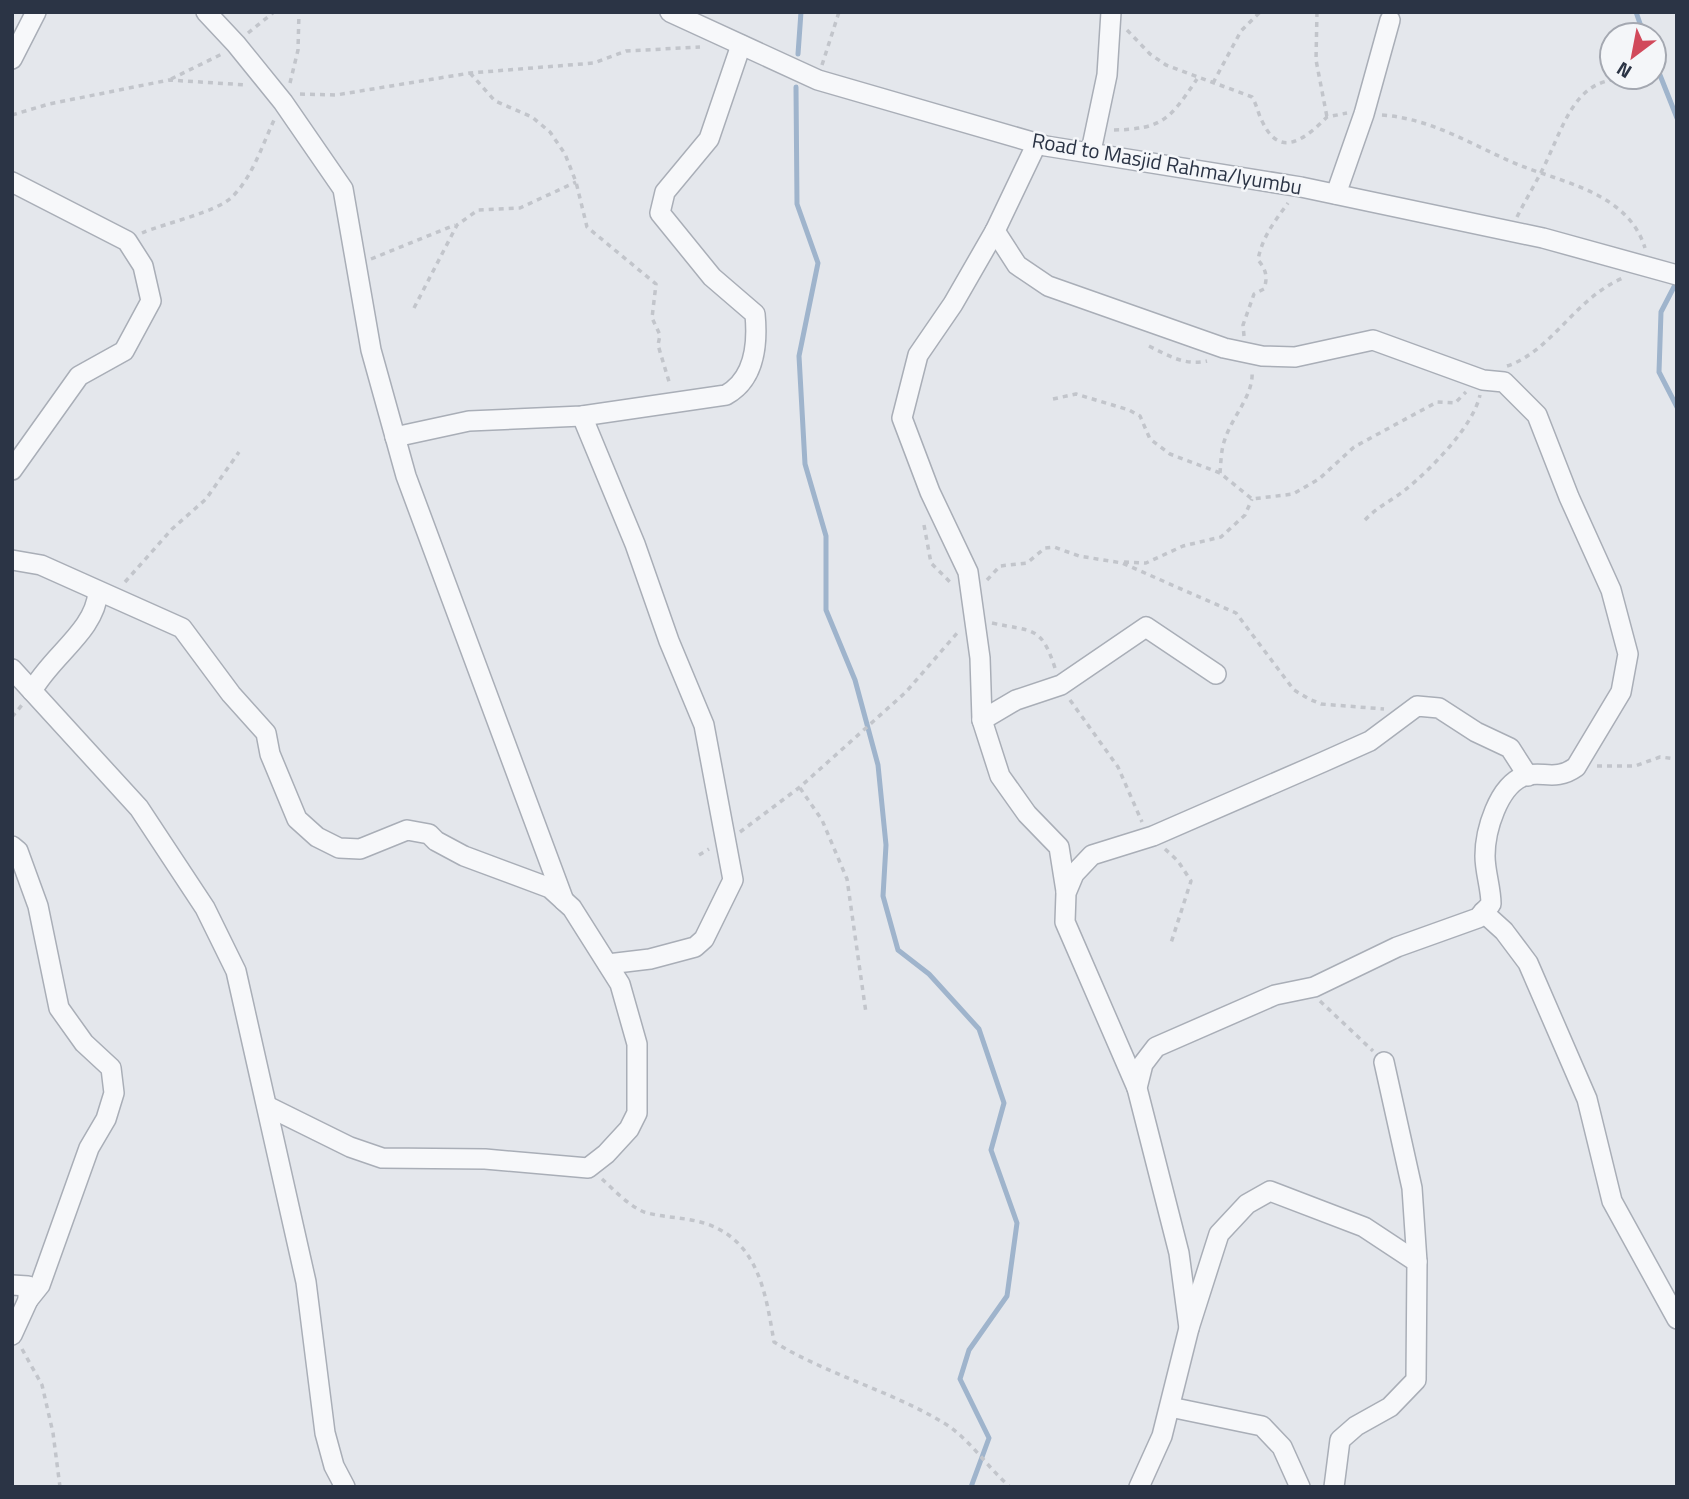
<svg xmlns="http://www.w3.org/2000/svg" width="1689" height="1499" viewBox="0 0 1689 1499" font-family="'Titillium Web',sans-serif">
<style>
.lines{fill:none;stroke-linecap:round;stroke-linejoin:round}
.stream{stroke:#9fb4cc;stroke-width:5}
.minor-casing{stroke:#a9aeb7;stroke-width:22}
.path{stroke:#c2c5cb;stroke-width:3.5;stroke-dasharray:5 5;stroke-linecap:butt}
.minor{stroke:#f7f8fa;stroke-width:19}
.labels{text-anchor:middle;stroke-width:5;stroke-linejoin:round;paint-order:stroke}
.street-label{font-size:21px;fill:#2b3445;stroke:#f4f6f9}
</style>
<rect width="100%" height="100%" fill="#e4e7ec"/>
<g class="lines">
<g class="stream">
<polyline points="1636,12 1644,35"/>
<polyline points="798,54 801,12"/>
<polyline points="1654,60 1677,118"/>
<polyline points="796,87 797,204 818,263 799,356 805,464 826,536 826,610 855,680 878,765 886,845 883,896 898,950 929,974 979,1029 1004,1103 991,1150 1017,1223 1007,1296 969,1350 960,1379 989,1438 971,1487"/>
<polyline points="1677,281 1661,312 1659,372 1677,407"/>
</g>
<g class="minor-casing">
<g id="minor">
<polyline points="206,12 236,44 283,102 343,189 371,350 406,476 564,901"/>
<polyline points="670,12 818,80 1046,146 1301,187 1543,238 1677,275"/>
<polyline points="12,59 36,12"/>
<path d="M1037 143 995 231 1017 265 1048 286 1224 348 1262 356 1295 357 1373 340 1483 380 1504 382 1537 415 1569 497 1611 590 1628 654 1621 692 1576 767C1555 782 1542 770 1524 776 1498 786 1485 831 1485 856 1485 872 1491 888 1491 904L1478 918 1397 947 1314 987 1275 995 1156 1047 1143 1064 1137 1088 1179 1253 1189 1328"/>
<polyline points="1091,151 1107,75 1111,12"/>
<polyline points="12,182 127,241 143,266 151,301 124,351 79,376 12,470"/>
<polyline points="1336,194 1364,114 1390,20"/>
<polyline points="995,231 953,304 918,355 902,418 930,492 968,572 980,658 982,720 1000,776 1027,814 1059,847 1066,891"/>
<polyline points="582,416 635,544 669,641 704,725 733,880 704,939 695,947 650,959 608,964"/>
<path d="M395 437 469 421 582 416 726 395C755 379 758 345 755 314L712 277 660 213 665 192 709 139 741 45"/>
<polyline points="12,560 41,565 182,628 231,694 266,733 270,754 297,819 317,837 339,848 360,849 407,830 429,834 436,841 464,856 550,888 572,908 620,984 637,1044 637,1113 629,1129 606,1154 588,1168 485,1159 382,1158 350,1147 267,1106"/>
<polyline points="12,669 139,808 205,908 236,971 306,1282 325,1433 334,1466 345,1487"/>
<path d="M32 691C52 655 95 631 98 592"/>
<polyline points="982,720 1016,700 1061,685 1146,627 1216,674"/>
<polyline points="12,846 18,851 38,906 59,1008 84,1043 111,1068 114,1093 106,1119 89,1148 40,1285 28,1300"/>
<polyline points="1483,912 1504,931 1528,963 1587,1099 1612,1201 1677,1319"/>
<polyline points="1384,1062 1412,1188 1417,1262"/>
<polyline points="1137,1088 1065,922 1066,893 1074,874 1092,855 1153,836 1323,762 1370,741 1417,706 1439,708 1476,732 1510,748 1528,776"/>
<polyline points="12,1285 28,1286 28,1300 12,1335"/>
<polyline points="1170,1407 1262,1426 1282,1447 1300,1487"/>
<polyline points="1139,1487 1162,1436 1189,1328 1219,1234 1247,1204 1270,1191 1364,1227 1417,1262 1416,1380 1390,1407 1356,1426 1340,1440 1334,1487"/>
</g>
</g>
<g class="path">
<polyline points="1317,12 1316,60 1327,117"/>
<path d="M1127 30 1150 54 1166 65 1252 97C1257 105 1258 114 1263 123 1281 160 1307 137 1327 117L1347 113"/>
<polyline points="248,33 274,12"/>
<polyline points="822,65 839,12"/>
<polyline points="470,73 495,101 532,117 550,132 565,154 576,182 587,227 656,284 652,318 660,335 658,345 670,385"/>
<polyline points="171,79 224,53"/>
<polyline points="290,83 298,50 299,12"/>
<polyline points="1213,83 1241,31 1260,12"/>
<polyline points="300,94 336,95 470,73 594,63 626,51 700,47"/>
<polyline points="12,115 49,104 169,80 247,85"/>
<path d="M1382 115C1434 119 1473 146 1519 165 1564 183 1628 193 1645 248"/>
<path d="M1114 130C1163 129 1170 119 1197 79"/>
<path d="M1517 217C1527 197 1539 178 1548 158 1569 112 1581 69 1643 81"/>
<path d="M142 233C165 223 218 212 233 196 253 176 263 143 275 118"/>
<polyline points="371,259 455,225"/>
<polyline points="414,308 457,225 478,210 520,208 576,182"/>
<path d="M1244 336 1243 325 1254 294 1264 289C1268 277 1266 269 1258 260 1262 237 1275 221 1288 203"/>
<path d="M1149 346C1169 356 1185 366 1207 361"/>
<path d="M1507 366C1552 351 1575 298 1623 278"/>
<polyline points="1053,399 1076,394 1129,410 1140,416 1150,439 1170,454 1220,473 1252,499 1293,494 1319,479 1354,447 1437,402 1455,403 1466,392"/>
<path d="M1220 473C1221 462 1221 449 1225 439 1233 415 1254 395 1252 371"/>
<path d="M1365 520C1377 507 1391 501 1405 490 1430 470 1473 427 1480 395"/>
<polyline points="924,525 931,563 952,584"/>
<polyline points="1124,562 1146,563 1183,546 1221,537 1245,515 1252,499"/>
<polyline points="987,580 1000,566 1027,563 1045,548 1054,547 1079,556 1122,563 1236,613 1294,690 1309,699 1321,704 1384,709"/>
<polyline points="125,582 172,529 206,499 239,452"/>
<path d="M992 623C1033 632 1041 625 1055 668"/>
<polyline points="1070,700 1118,767 1142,822"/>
<polyline points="12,717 22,705"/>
<polyline points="1597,766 1635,766 1660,757 1677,759"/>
<polyline points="800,788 822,820 847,879 866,1013"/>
<polyline points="740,832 800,787 906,692 958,632"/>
<polyline points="1165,849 1178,861 1191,881 1171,943"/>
<polyline points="699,855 709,849"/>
<polyline points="1320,1001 1373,1051"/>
<path d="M602 1179C614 1190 629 1206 644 1212 664 1218 687 1217 707 1224 759 1242 766 1295 774 1342 828 1375 889 1390 944 1423 971 1440 986 1466 1010 1487"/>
<polyline points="22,1349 42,1385 53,1433 60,1487"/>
</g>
<use href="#minor" class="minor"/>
</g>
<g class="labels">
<g class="street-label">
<text transform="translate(1167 164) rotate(10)" y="7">Road to Masjid Rahma/Iyumbu</text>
</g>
</g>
<rect width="1689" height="1499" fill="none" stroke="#2b3445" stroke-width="28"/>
<g transform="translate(1633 56) rotate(212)"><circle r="33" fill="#f4f6f9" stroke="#a4a8b1" stroke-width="2"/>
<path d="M0-5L12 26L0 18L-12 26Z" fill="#d1495b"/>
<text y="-10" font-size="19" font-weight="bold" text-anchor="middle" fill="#2b3445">N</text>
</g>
</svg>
